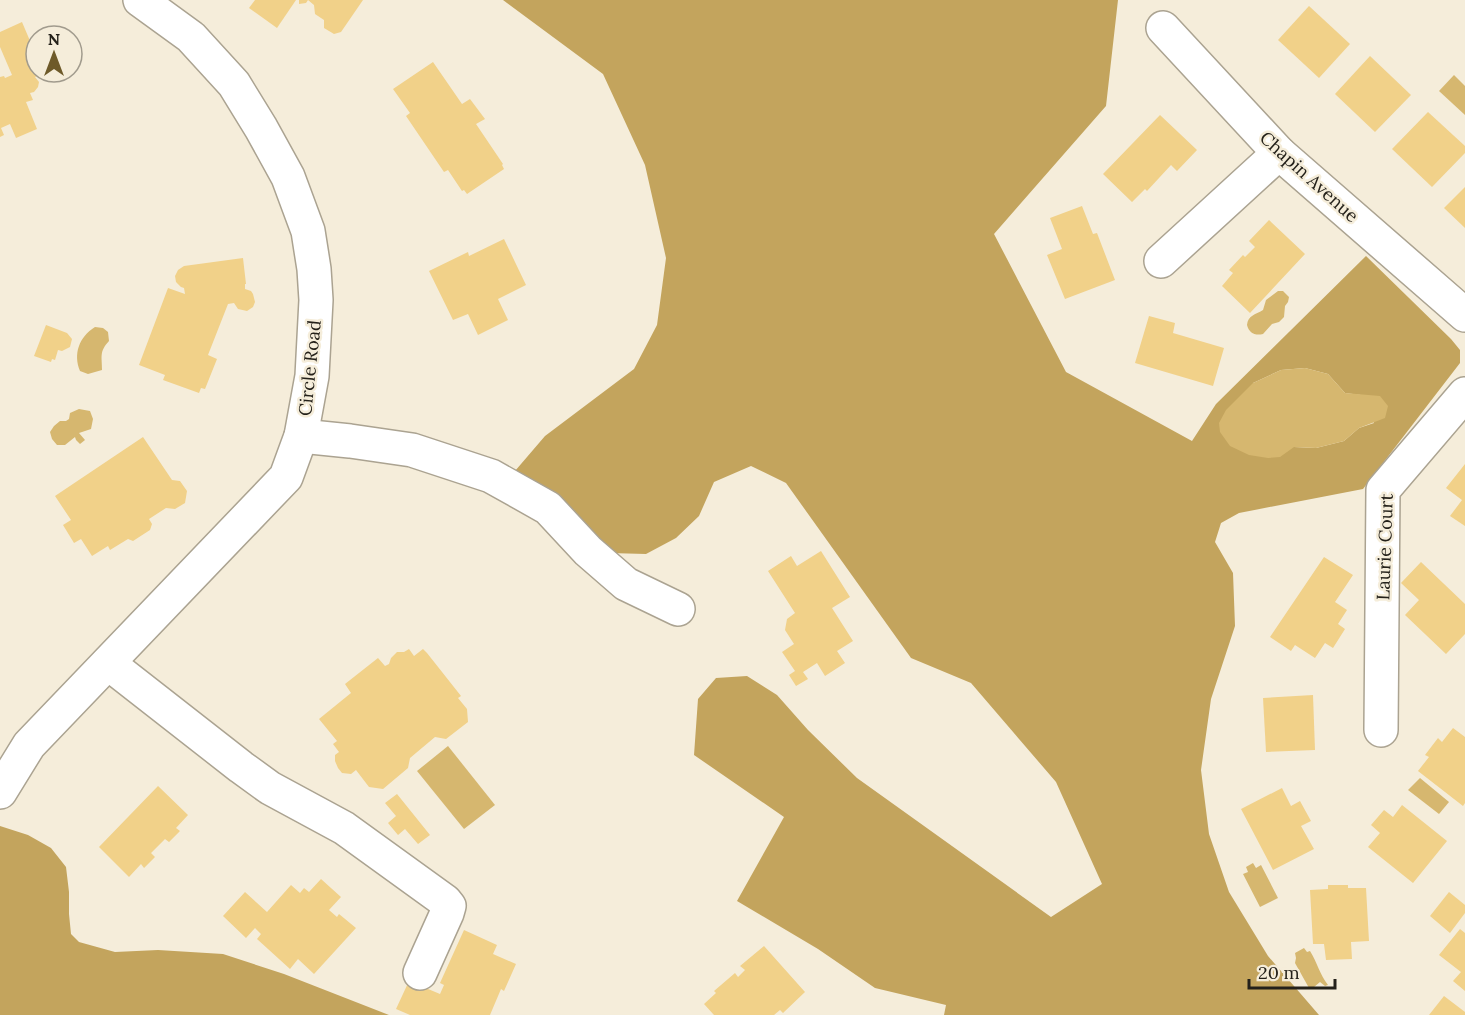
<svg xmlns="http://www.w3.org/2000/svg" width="1465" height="1015" viewBox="0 0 1465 1015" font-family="Lora,serif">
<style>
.forest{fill:#c3a45d;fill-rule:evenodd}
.water{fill:#d6b76f}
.building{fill:#f1d189}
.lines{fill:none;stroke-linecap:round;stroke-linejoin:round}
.minor-casing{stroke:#aba391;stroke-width:36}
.minor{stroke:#fff;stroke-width:33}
.labels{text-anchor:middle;stroke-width:5;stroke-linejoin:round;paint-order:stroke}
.street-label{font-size:18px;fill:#24211a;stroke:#f5edda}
</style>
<rect width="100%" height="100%" fill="#f5edda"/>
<g class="forest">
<path d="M503 0H1118L1106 106 994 234 1066 372 1192 441 1216 404 1366 256 1451 339 1460 350V363L1363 489 1239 513 1221 523 1215 542 1233 573 1235 626 1211 699 1201 770 1209 834 1229 892 1268 956 1319 1015H944L946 1005 875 988 818 949 737 901 784 817 694 755 698 699 716 678 747 676 777 695 808 730 857 778 1051 917 1102 884 1056 782 971 683 911 658 786 483 751 466 714 482 699 516 676 538 646 554 609 553 515 471 545 436 634 369 657 325 666 258 645 165 603 74ZM1305 368 1328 374 1345 393 1361 395 1374 423 1359 428 1344 441 1316 448 1294 447 1253 383 1281 370Z"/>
<polygon points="0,826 28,835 51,848 66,867 69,892 69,914 71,934 79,942 115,952 158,950 223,954 284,974 389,1015 0,1015"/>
</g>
<g class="water">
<polygon points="1454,75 1465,86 1465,115 1439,91"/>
<path d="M1278 291H1283L1289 297 1288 302 1285 306 1284 317 1279 322 1272 324 1263 334C1255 336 1249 333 1247 325 1248 315 1255 315 1263 310L1266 300Z"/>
<path d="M95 327 103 328 108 332 109 341C99 352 102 356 102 370L88 374 80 371C73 354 79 337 95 327Z"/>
<polygon points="1305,368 1328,374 1345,393 1380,396 1388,406 1385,418 1359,428 1344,441 1316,448 1294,447 1280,457 1268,458 1249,455 1230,446 1220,432 1219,423 1226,410 1253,383 1281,370"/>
<polygon points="79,409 90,411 93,419 91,429 79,433 85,440 80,444 76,440 75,437 65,445 57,445 52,439 50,432 54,426 60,421 66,421 69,419 70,413"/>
<polygon points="448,746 495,805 464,829 417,771"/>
<polygon points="1420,778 1449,802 1439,814 1408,790"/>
<polygon points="1253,863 1256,868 1261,865 1278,898 1260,907 1243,874 1248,872 1246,867"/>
<path d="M1304 948 1307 952 1310 951C1317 962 1320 975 1328 985L1325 986 1320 982 1314 987 1309 988 1295 963 1296 958 1295 953Z"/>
</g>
<g class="building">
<polygon points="255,0 296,0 277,28 249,8"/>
<polygon points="299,0 363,0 341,32 334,34 324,28 324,20 315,14 314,5 308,0 306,3 299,4"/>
<polygon points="1309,6 1350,44 1319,78 1278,40"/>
<polygon points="22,22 36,55 36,72 47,72 35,77 39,82 38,87 34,92 30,93 33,100 26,102 37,129 16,138 10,124 1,128 4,135 0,137 0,77 4,76 5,78 12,75 0,47 0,32"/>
<polygon points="1370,56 1411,95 1375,132 1335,94"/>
<polygon points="433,62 462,104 470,99 485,119 476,124 503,164 502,165 504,169 467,194 464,190 462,191 448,170 444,172 406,116 410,113 393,89"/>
<polygon points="1428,112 1465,146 1465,153 1432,187 1392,149"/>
<polygon points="1160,115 1197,150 1177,171 1171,165 1147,191 1145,189 1132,202 1103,174"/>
<polygon points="1465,187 1465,228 1444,208"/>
<polygon points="1082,206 1093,234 1097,233 1115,280 1065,299 1047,255 1062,249 1050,218"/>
<polygon points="1269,220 1305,254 1250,313 1222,286 1233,273 1229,270 1243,255 1245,257 1255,247 1249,241"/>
<polygon points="504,239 526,285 498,299 508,320 478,335 468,314 453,320 429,271 468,252 469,256"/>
<polygon points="243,258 246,284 245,284 245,289 251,291 253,294 255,302 253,307 247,311 238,309 234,303 228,304 208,355 217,359 205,389 201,388 199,393 163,380 165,375 139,365 168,288 185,294 184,288 181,287 176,282 175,276 178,270 184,266"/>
<polygon points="1149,316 1175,323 1173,333 1224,348 1213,386 1135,363"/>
<polygon points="46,325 67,333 72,339 70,347 62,351 58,350 55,360 52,359 51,362 34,356"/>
<polygon points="143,437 172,480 180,481 187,491 185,503 175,509 166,508 149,519 152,524 150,530 133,541 128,539 110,550 108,546 92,556 81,539 74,543 63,525 71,520 55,496"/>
<polygon points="1465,464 1465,526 1450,516 1462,500 1446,488"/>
<polygon points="821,551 850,597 832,608 853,641 837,651 845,663 825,676 817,663 803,672 808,679 796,686 789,675 795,671 782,652 794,644 785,630 787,619 795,613 768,571 791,556 797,566"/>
<polygon points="1324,557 1353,575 1335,602 1347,610 1338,624 1345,629 1333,648 1325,643 1315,658 1295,645 1291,651 1270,637"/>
<polygon points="1421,562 1465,604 1465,634 1446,654 1405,615 1419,600 1401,583"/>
<polygon points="409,649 414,656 423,649 427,653 461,696 458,698 467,709 468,722 446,739 435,737 410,758 408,768 383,789 369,787 356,770 351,774 342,773 338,768 335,761 335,755 339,752 333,744 337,741 319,719 351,693 345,684 378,658 385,666 389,664 391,658 397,652 404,652"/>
<polygon points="1313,695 1315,750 1266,752 1263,698"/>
<polygon points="1453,728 1465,737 1465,803 1463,806 1418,771 1429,757 1425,755 1438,738 1442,742"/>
<polygon points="158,786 188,815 176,828 180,831 169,842 165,839 151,853 155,857 144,868 141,864 129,877 99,847"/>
<polygon points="1282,788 1291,806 1300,801 1311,821 1301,826 1314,849 1273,870 1241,809"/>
<polygon points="397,794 430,835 418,844 405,829 398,835 388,823 396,816 385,803"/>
<polygon points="1402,805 1447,841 1413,883 1368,847 1380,833 1371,825 1384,810 1393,817"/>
<polygon points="321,879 341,897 329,910 337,917 339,914 356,928 314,974 298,959 290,969 257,939 261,934 255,928 246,938 223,916 245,892 267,912 291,885 300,893 304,888 309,892"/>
<polygon points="1328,885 1348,885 1348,888 1366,888 1369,941 1351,942 1352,959 1326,960 1324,944 1313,944 1310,890 1328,889"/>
<polygon points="1449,892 1465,905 1465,913 1450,933 1430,916"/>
<polygon points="1460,929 1465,933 1465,991 1453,981 1461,972 1439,955"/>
<polygon points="464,930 497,945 493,954 516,964 504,991 501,989 490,1015 410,1015 396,1009 409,981 440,994 444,985 440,983"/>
<polygon points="764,946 805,992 783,1013 780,1010 774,1015 714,1015 704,1004 716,993 714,991 735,973 738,977 745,970 740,966"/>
<polygon points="1444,996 1465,1012 1465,1015 1429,1015"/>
</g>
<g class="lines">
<g class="minor-casing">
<g id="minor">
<polyline points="1163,28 1279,153 1465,315"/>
<polyline points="1161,261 1279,153"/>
<polyline points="301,436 350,441 412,450 491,476 548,508 588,551 626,584 678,609"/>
<polyline points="108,663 241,767 270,788 344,828 445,901 449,906 447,913 420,973"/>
<polyline points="1381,730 1383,490 1465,394"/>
<polyline points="0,792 29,745 286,477 301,436 312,376 316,300 314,269 308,231 288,177 261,128 234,84 191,37 140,0"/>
</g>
</g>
<use href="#minor" class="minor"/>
</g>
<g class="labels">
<g class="street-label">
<text transform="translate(1309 177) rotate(42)" y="6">Chapin Avenue</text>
<text transform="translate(310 368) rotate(-84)" y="6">Circle Road</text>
<text transform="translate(1385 547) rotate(-88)" y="6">Laurie Court</text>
</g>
</g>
<g transform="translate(54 54)"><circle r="28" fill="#f5edda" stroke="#a19b8d" stroke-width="1.5"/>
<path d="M0-4.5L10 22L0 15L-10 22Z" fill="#6e5a29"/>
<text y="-9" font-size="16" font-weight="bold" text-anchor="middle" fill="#24211a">N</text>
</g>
<path d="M1249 979v9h86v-9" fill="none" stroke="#24211a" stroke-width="3"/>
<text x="1258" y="979" font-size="18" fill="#24211a" stroke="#f5edda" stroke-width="4.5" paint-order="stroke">20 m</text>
</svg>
